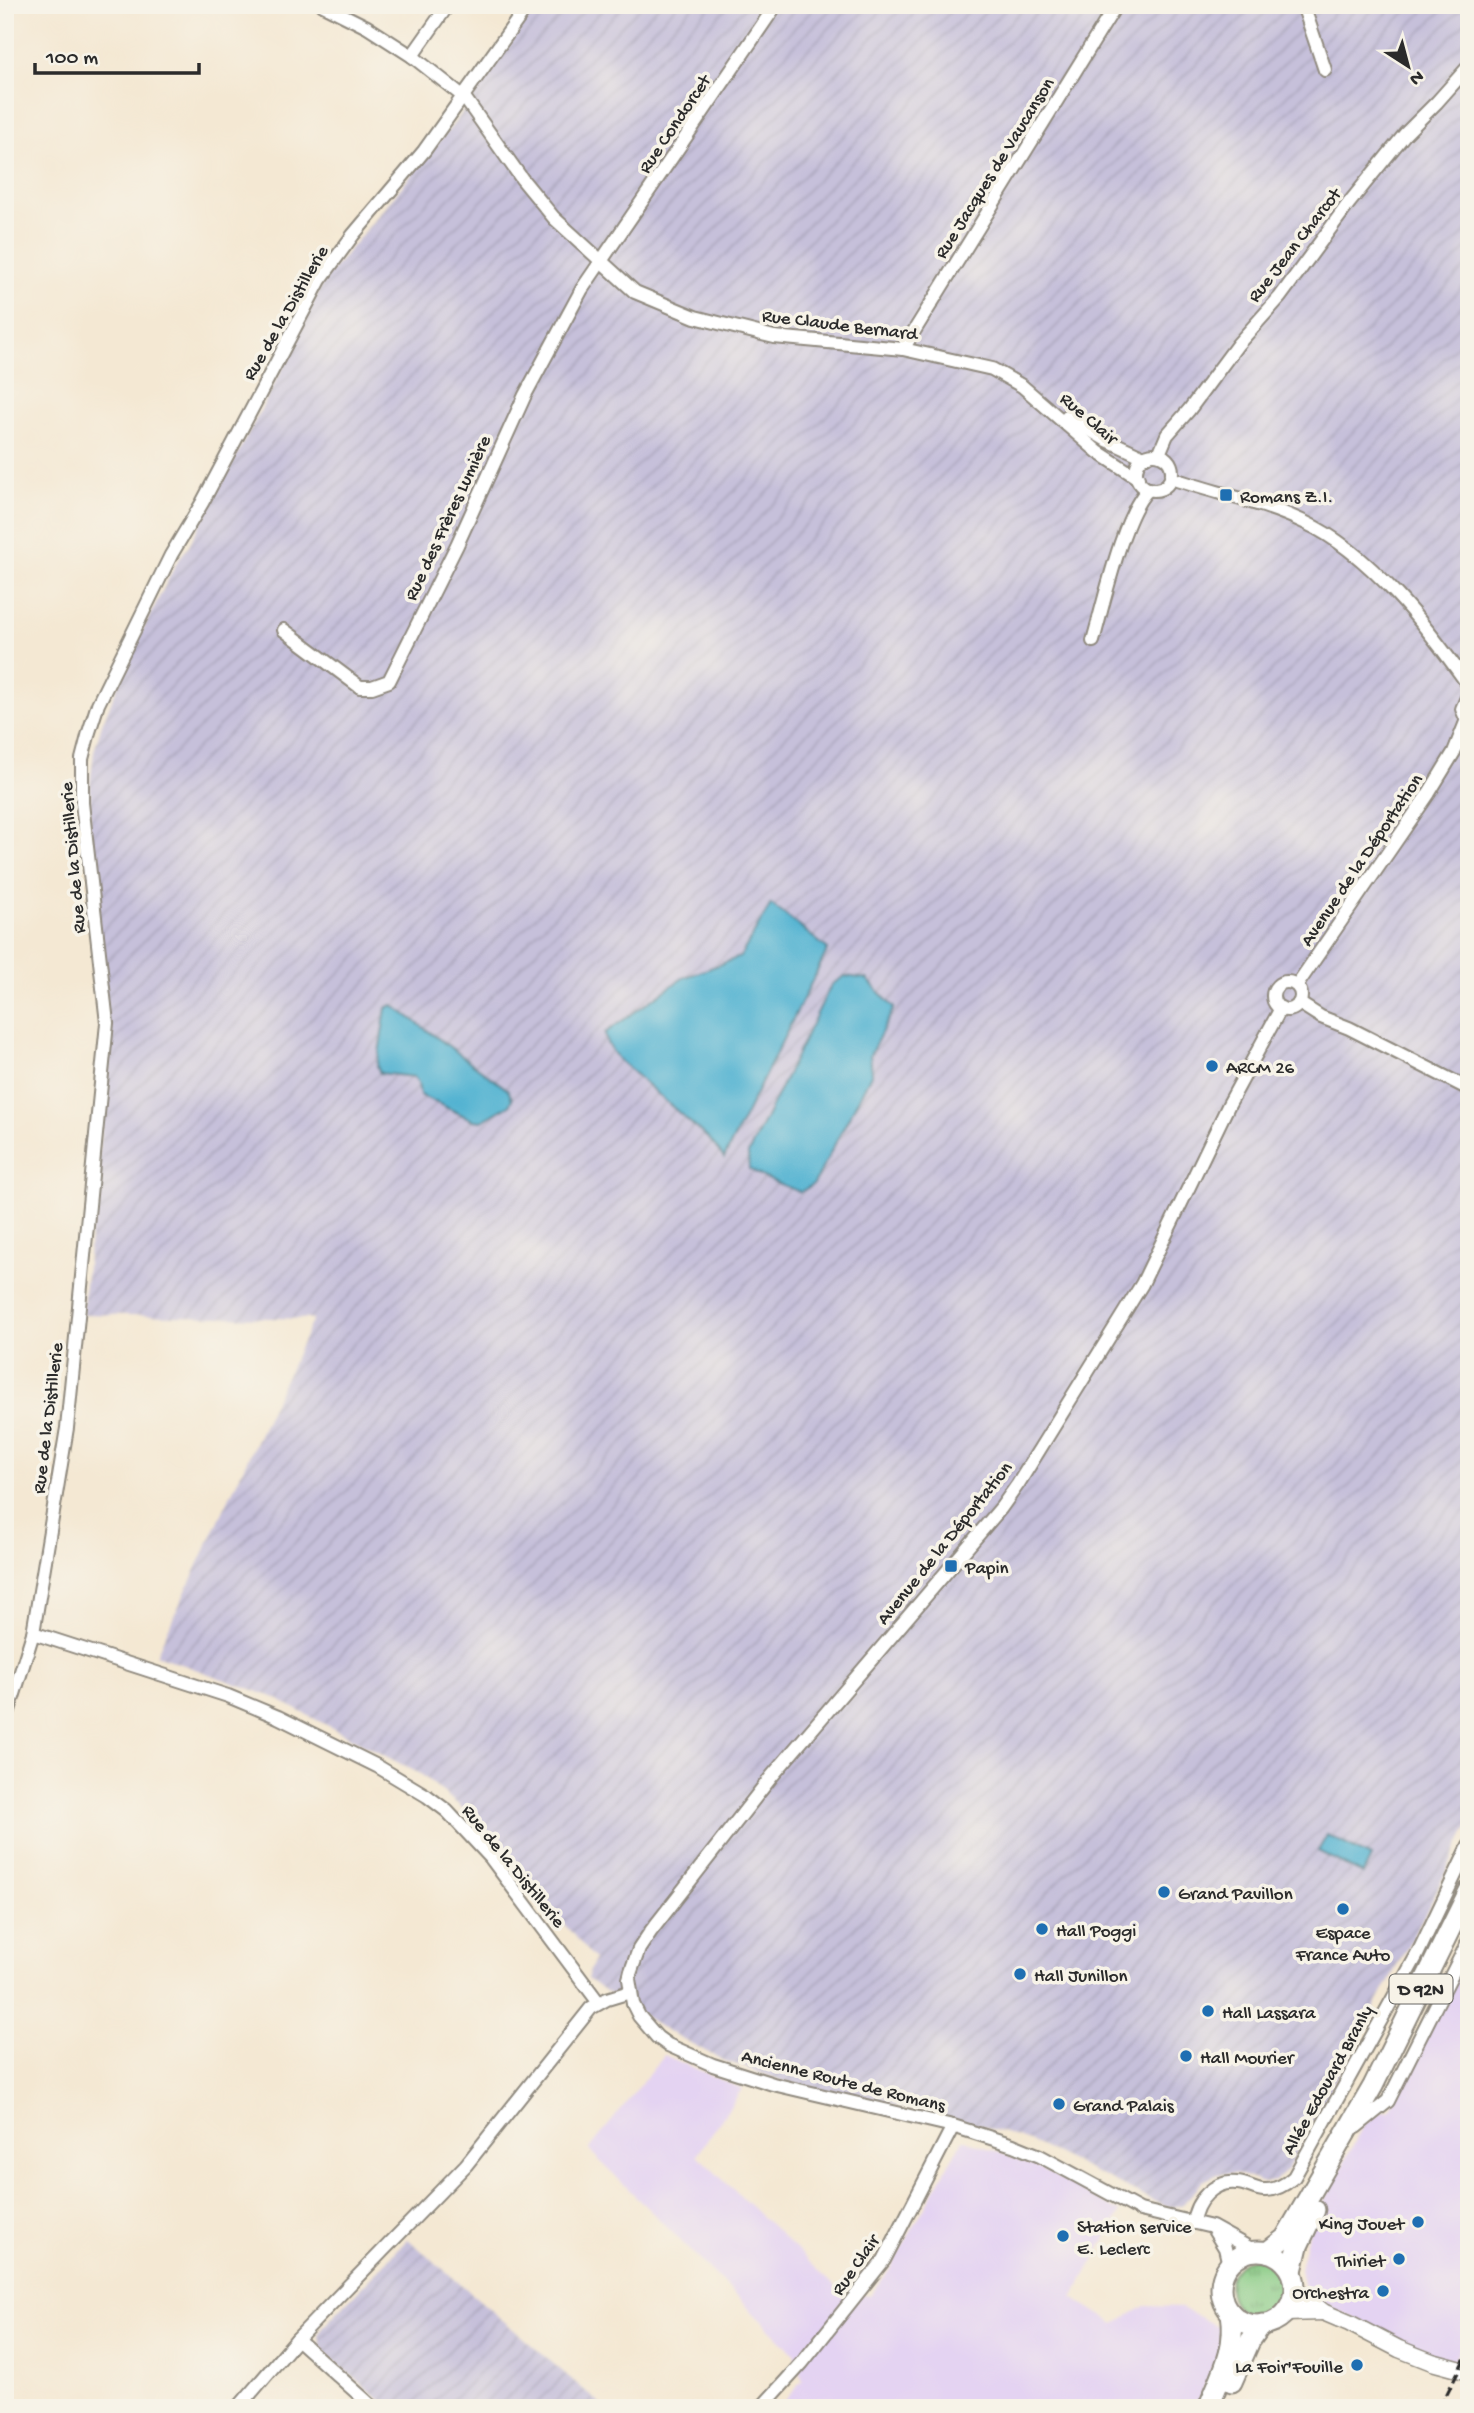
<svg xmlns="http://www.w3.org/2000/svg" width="1474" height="2413" viewBox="0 0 1474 2413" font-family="'Gochi Hand',sans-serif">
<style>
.built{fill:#e4d3f2}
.industrial{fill:url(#industrial-furrows)}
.grass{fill:url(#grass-tufts);stroke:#587a57;stroke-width:2}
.water{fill:#53b3d2;stroke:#3f6f7e;stroke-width:2}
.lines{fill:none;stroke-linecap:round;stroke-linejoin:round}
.minor-casing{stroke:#908a7f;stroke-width:16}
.tertiary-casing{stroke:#908a7f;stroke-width:19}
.primary-casing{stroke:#908a7f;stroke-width:23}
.minor{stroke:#fff;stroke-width:12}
.tertiary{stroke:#fff;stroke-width:16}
.primary{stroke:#fff;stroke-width:19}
.rail{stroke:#2b2b2b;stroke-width:3.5;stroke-dasharray:10 5;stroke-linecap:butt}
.poi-dot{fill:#1f6fb2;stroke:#f7f3e8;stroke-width:2.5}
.labels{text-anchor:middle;stroke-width:7;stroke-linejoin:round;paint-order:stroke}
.shield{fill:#f7f3e8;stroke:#686764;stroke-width:2}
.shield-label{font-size:18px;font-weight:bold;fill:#2b2b2b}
.street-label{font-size:19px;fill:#2b2b2b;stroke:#f7f3e8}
.poi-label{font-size:19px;fill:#2b2b2b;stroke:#f7f3e8;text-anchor:start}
</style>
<defs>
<pattern id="industrial-furrows" width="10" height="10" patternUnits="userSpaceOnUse" patternTransform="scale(1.75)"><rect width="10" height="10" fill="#c6c0da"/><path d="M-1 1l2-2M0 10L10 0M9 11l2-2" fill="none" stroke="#aaa5bb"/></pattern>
<pattern id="grass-tufts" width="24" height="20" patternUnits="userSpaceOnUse" patternTransform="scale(1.75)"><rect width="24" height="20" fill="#86ca83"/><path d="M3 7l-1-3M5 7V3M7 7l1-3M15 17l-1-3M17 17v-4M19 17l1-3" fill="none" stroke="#6ea46b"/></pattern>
</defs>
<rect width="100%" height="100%" fill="#f7f3e8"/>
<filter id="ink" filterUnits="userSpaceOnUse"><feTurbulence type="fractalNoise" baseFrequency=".0143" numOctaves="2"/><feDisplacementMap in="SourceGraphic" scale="14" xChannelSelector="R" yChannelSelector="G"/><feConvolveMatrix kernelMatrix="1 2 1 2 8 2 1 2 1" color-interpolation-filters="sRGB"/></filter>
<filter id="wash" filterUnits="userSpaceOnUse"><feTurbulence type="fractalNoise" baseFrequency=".00686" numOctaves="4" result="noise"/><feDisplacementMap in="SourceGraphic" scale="28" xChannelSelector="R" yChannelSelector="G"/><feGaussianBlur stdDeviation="1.57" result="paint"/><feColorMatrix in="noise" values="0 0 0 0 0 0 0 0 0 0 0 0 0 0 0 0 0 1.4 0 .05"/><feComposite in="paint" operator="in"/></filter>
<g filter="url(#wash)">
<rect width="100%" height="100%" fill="#f4e8d3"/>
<g class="built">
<polygon points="1469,1947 1469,2331 1453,2362 1419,2351 1309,2296 1303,2285 1300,2269 1308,2233 1364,2124 1383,2111 1389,2111"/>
<polygon points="664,2055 742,2089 697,2155 842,2293 870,2296 890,2269 963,2139 1040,2168 1120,2212 1073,2298 1115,2324 1145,2306 1180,2307 1220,2328 1221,2348 1195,2408 778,2408 802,2381 794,2353 589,2150"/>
</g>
<g class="industrial">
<polygon points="537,5 1469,5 1469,1825 1426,1912 1288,2168 1275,2181 1264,2183 1235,2173 1218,2174 1203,2181 1183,2204 1174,2207 1164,2206 1032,2142 980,2125 786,2082 720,2059 659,2026 587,1979 594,1959 471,1815 422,1775 273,1697 156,1655 313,1319 82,1314 109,1055 90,836 90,785 94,751 102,724 134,647 177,562 188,547 282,370 323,282 457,120"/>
<polygon points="408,2239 605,2408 390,2408 328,2356 321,2347 319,2336 322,2328"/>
</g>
<circle class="grass" cx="1258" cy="2287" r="29"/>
<g class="water">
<polygon points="771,904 828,949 724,1158 711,1141 618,1059 607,1043 605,1033 683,978 740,957"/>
<polygon points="845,976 867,979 894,1008 870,1055 872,1073 814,1184 800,1192 765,1178 749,1169 748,1154 831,985"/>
<polygon points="393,1005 508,1090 512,1099 509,1105 482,1121 473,1120 420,1095 418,1083 414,1077 380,1073 377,1066 386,1008"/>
<polygon points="1327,1835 1371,1857 1363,1874 1318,1851"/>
</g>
</g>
<g filter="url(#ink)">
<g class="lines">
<g class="minor-casing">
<g id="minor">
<polyline points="323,5 367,27 412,56 464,97 522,179 554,218 635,292 695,317 774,337 903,349 992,369 1022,386 1098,452 1138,478"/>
<polyline points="1303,5 1325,70"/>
<polyline points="412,56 448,5"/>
<polyline points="903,349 1116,5"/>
<polyline points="1067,416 1105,439 1144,457"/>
<circle cx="1154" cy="472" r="18"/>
<polyline points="1159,454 1167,435 1189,410 1238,344 1280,297 1349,203 1405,134 1437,102 1469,66"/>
<path d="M1171 478C1215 493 1262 502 1304 522 1370 552 1428 628 1469 686"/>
<polyline points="284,630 360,687 372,687 389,681 457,545 525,395 582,289 776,5"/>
<path d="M1093 641C1103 606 1124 510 1149 489"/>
<polyline points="1469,693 1462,709 1469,726"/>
<circle cx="1287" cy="996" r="14"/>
<polyline points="1297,985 1429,793 1454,752 1466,722"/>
<polyline points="1299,1003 1321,1017 1349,1028 1469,1089"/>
<polyline points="33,1633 228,1696 278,1717 377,1766 427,1796 447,1811 490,1857 599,2003"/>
<polyline points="5,1723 33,1633 67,1428 107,1023 82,803 82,759 89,732 98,704 171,555 202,503 320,280 353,235 424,151 528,5"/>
<polyline points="1356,2127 1388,2101 1469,1940"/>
<path d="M1193 2223C1195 2201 1214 2180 1237 2183 1246 2183 1255 2190 1264 2190 1276 2191 1286 2184 1294 2177L1417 1955 1469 1846"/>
<polyline points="1214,2230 1225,2248 1229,2265"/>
<polyline points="1255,2251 1212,2227 1140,2210 1040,2156 1013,2145 953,2126 773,2084 713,2065 668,2045 657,2037 639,2016 633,2004 629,1979 631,1971 639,1949 651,1931 772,1776 1001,1508 1018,1484 1142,1284 1229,1104 1281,1008"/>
<polyline points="297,2339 374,2408"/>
<polyline points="238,2408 297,2339 466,2165 591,2008 607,1999 630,1992"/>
<polyline points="761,2408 802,2363 884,2260 953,2126"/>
</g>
</g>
<g class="tertiary-casing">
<g id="tertiary">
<polyline points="1295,2289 1323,2312 1349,2323 1399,2349 1432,2362 1469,2372"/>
<polyline points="1285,2313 1323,2312"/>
</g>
</g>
<g class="primary-casing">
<g id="primary">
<circle cx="1258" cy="2288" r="37"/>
<polyline points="1267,2252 1285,2238 1373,2086 1469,1891"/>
<polyline points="1292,2271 1298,2246 1315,2210"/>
<polyline points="1232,2382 1250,2341 1262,2324"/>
<path d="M1208 2408C1221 2375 1237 2350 1231 2313"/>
</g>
</g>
<use href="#minor" class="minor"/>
<use href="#tertiary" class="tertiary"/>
<use href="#primary" class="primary"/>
<polyline class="rail" points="1440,2408 1469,2350"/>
</g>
</g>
<g class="poi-dot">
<rect x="1219" y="488" width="14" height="14" rx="3.5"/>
<circle cx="1212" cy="1066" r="7"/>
<rect x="944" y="1559" width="14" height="14" rx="3.5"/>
<circle cx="1164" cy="1892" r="7"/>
<circle cx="1343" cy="1909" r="7"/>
<circle cx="1042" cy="1929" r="7"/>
<circle cx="1020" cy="1974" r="7"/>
<circle cx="1208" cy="2011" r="7"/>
<circle cx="1186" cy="2056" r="7"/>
<circle cx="1059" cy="2104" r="7"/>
<circle cx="1418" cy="2222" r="7"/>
<circle cx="1063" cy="2236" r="7"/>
<circle cx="1399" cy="2259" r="7"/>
<circle cx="1383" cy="2291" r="7"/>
<circle cx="1357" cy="2365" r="7"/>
</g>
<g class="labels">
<rect class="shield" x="1389.5" y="1974.5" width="63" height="29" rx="5"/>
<g class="shield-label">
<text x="1421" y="1995">D 92N</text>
</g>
<g class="street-label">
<text transform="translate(673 123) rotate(-56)" y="7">Rue Condorcet</text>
<text transform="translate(993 167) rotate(-58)" y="7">Rue Jacques de Vaucanson</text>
<text transform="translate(1293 244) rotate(-52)" y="7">Rue Jean Charcot</text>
<text transform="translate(284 312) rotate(-60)" y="7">Rue de la Distillerie</text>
<text transform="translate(840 323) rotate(7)" y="7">Rue Claude Bernard</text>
<text transform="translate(1090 417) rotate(41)" y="7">Rue Clair</text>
<text transform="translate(446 517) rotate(-65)" y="7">Rue des Frères Lumière</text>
<text transform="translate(71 858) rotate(-95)" y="7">Rue de la Distillerie</text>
<text transform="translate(1360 859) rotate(-56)" y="7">Avenue de la Déportation</text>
<text transform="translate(46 1418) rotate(-83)" y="7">Rue de la Distillerie</text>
<text transform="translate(943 1542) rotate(-51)" y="7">Avenue de la Déportation</text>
<text transform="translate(515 1865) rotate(51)" y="7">Rue de la Distillerie</text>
<text transform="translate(844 2079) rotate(14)" y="7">Ancienne Route de Romans</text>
<text transform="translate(1326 2079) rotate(-61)" y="7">Allée Edouard Branly</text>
<text transform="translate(854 2264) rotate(-55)" y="7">Rue Clair</text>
</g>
<g class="poi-label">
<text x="1240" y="502">Romans Z.I.</text>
<text x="1226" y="1073">ARCM 26</text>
<text x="965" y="1573">Papin</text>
<text x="1178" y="1899">Grand Pavillon</text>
<text x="1056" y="1936">Hall Poggi</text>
<text x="1343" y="1938" text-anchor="middle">Espace<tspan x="1343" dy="22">France Auto</tspan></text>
<text x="1034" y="1981">Hall Junillon</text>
<text x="1222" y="2018">Hall Lassara</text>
<text x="1200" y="2063">Hall Mourier</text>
<text x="1073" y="2111">Grand Palais</text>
<text x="1404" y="2229" text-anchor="end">King Jouet</text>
<text x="1077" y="2232">Station service<tspan x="1077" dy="22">E. Leclerc</tspan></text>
<text x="1385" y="2266" text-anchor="end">Thiriet</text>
<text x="1369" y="2298" text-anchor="end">Orchestra</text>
<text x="1343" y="2372" text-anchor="end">La Foir'Fouille</text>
</g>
</g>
<rect width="1474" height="2413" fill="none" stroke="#f7f3e8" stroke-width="28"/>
<g transform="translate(1408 66) rotate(144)" stroke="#f7f3e8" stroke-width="5" paint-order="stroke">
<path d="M0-5L12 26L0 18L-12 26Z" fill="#2b2b2b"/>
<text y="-10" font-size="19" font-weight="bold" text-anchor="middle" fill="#2b2b2b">N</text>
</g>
<path d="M35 63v10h164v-10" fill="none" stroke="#2b2b2b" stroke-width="3.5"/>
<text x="46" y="63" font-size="21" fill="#2b2b2b" stroke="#f7f3e8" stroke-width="5" paint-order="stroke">100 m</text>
</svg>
